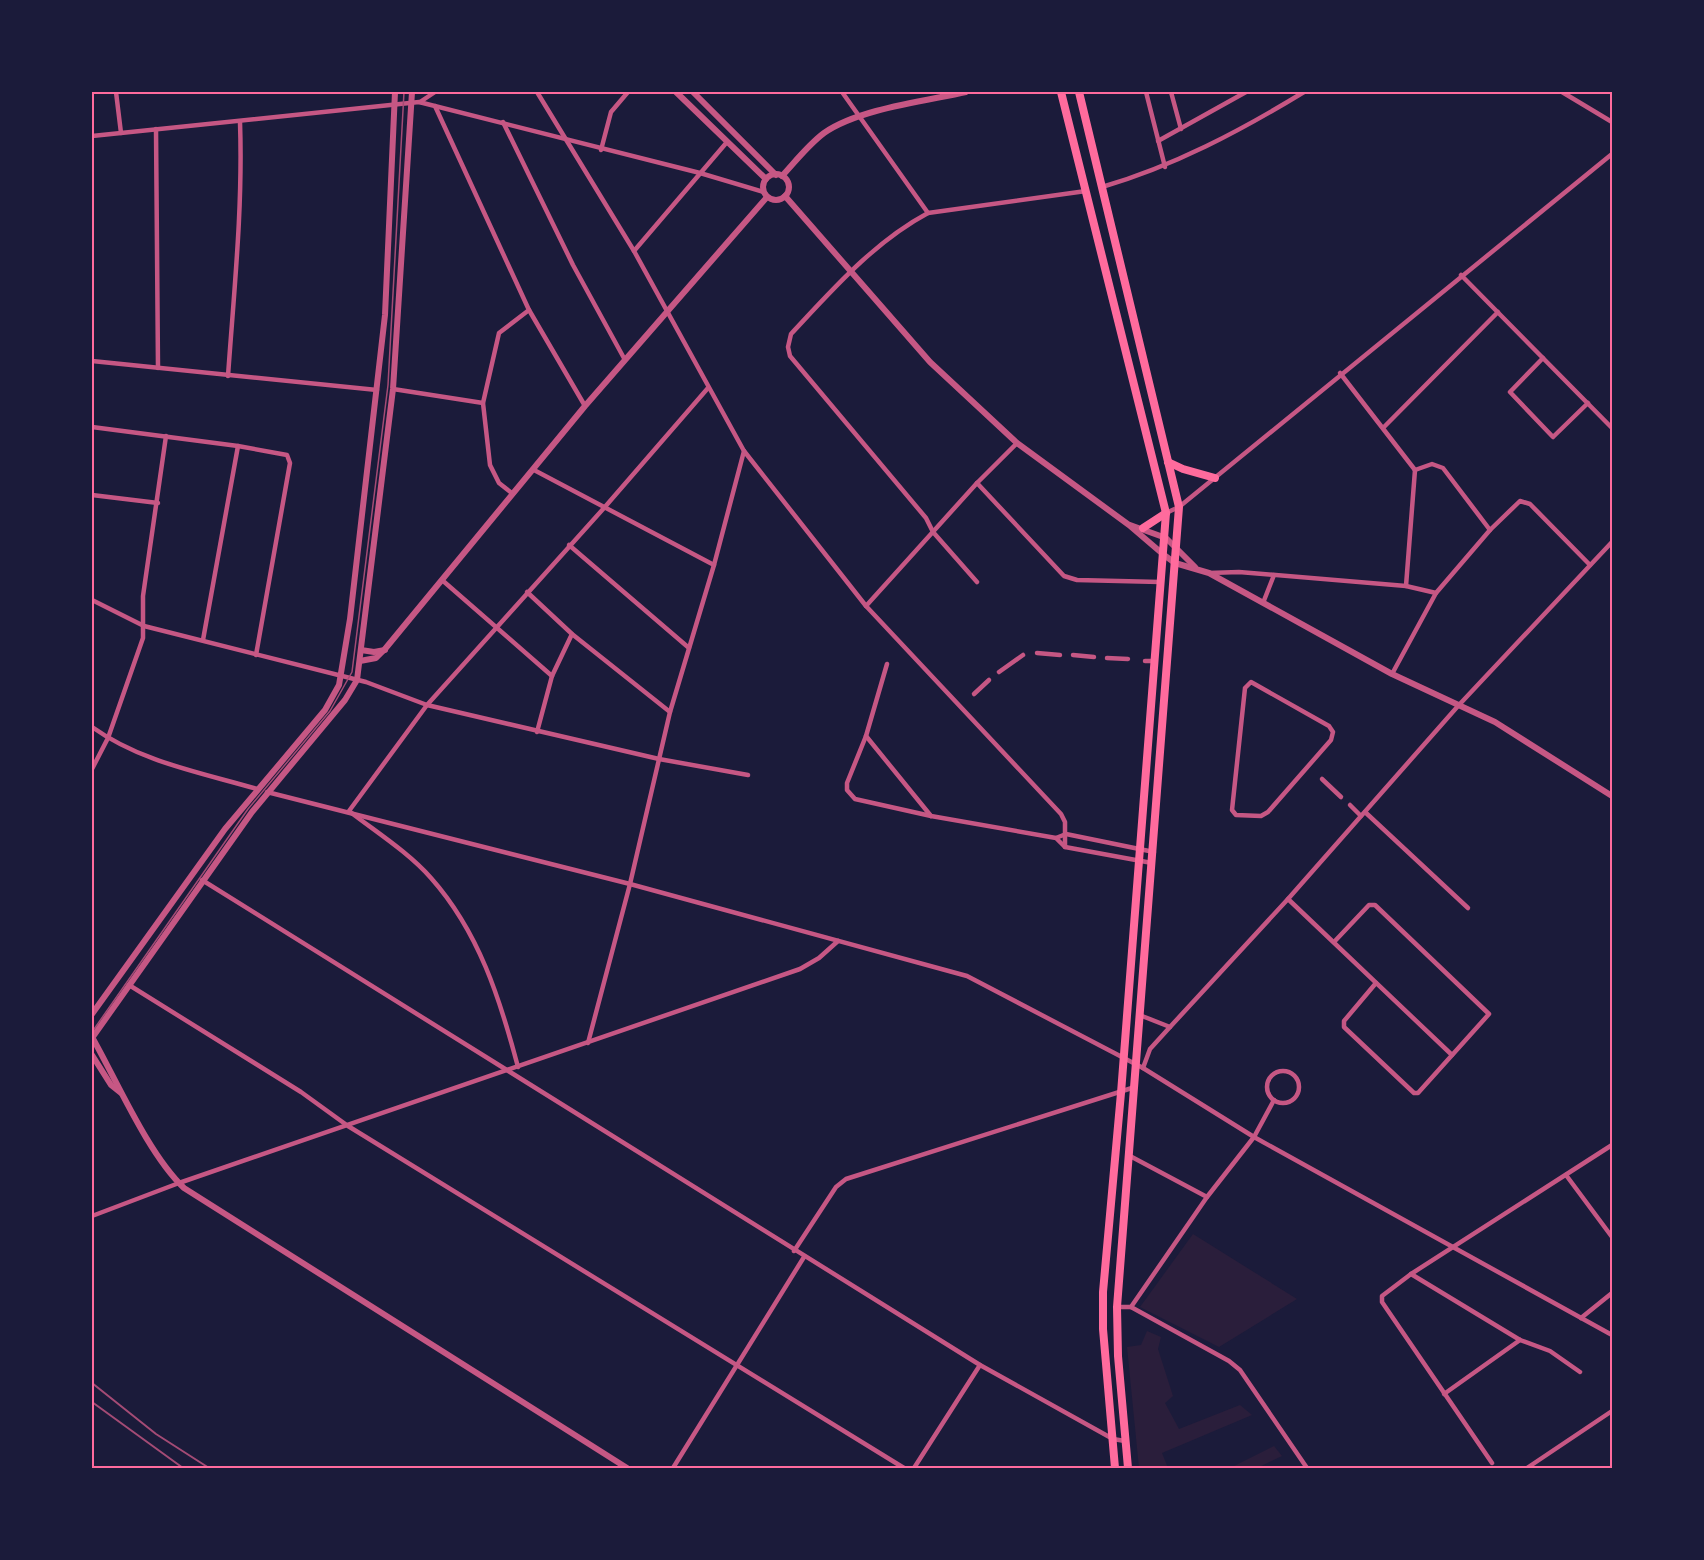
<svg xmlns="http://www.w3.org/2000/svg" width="1704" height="1560" viewBox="0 0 1704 1560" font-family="Raleway,sans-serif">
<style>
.green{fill:#2a1e3b}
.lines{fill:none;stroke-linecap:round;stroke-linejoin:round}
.minor{stroke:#c65784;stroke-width:4.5}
.tertiary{stroke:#c65784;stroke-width:6}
.primary{stroke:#ff6b9d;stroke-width:8}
.tram{stroke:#a44b75;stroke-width:1.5}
.rail{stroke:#a44b75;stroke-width:2}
.neatline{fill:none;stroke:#ff6b9d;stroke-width:2}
</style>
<rect width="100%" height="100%" fill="#1b1b3a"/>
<g class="green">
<polygon points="1193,1234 1297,1299 1219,1347 1140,1307"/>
<polygon points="1147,1331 1161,1337 1158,1349 1173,1396 1165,1403 1179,1429 1240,1405 1252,1415 1162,1453 1168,1468 1139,1468 1127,1347 1141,1345"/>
<polygon points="1274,1446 1282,1456 1257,1468 1230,1468"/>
</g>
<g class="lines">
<g class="minor">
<polyline points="116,92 121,133"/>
<polyline points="537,92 634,251 744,451 866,606 1061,814 1065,822 1065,847"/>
<polyline points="842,92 928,213"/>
<polyline points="1146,92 1165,167"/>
<polyline points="1171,92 1181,129"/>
<polyline points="1562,92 1612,122"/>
<polyline points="420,102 435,92"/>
<polyline points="435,106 529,310 585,406"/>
<polyline points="503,122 573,265 625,360"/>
<polyline points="156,129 158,368"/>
<polyline points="92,136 419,102 700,173 764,192"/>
<polyline points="1158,141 1246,92"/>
<polyline points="601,150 611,112 628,92"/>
<path d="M1102 187C1174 166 1240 131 1304 92"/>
<polyline points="634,251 727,142"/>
<polyline points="1461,275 1612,428"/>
<polyline points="1543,358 1510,392 1553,437 1588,403"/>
<polyline points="92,361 377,390"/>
<polyline points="1340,373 1415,470"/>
<path d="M228 376C234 291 243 207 240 122"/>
<polyline points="393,389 483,403"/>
<polyline points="92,427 238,446 287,455 290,463 256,655"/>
<polyline points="1384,427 1498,312"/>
<polyline points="534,470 714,565"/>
<polyline points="1415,470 1432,464 1443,468 1490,530"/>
<polyline points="977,483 1064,576 1077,580 1160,582"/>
<polyline points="513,494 499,483 490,465 483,403 499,333 529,310"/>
<polyline points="92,495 158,503"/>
<polyline points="1166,513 1179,507 1612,154"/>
<polyline points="569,545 689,648"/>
<polyline points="1209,573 1239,572 1406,586 1436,593"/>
<polyline points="442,580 552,676"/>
<path d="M977 582 933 532 926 518 790 356 788 347 791 334C833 289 874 242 928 213L1086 191"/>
<polyline points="1406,586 1415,470"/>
<polyline points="527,592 572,634 670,712"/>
<polyline points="92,600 144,626 366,682 427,705 659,759 748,775"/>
<polyline points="1263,603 1274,575"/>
<polyline points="866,606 977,483 1017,443"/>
<polyline points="203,640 238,446"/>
<polyline points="1037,653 1060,655"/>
<polyline points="1073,655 1094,657"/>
<polyline points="1107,658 1128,659"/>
<polyline points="1145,661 1153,661"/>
<polyline points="887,664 866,736 847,783 847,790 855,799 931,816 1056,838 1065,847 1152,863"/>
<polyline points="999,672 1023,655"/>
<polyline points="1392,674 1436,593 1490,530 1520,501 1530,504 1590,565"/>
<polygon points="1251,682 1329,726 1333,732 1331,740 1268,812 1261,816 1236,815 1232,810 1245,688"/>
<polyline points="974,694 989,680"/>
<path d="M92 727C141 762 199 772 257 789"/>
<polyline points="537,732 552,676 572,634"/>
<polyline points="866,736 931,816"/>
<polyline points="92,769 108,738 143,638 143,596 166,436"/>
<polyline points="1322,779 1341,797"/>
<polyline points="267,792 630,884 967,976 1143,1068 1150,1049 1170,1027 1288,899 1458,706 1612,542"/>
<polyline points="1350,805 1361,816"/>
<polyline points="1365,812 1468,908"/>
<polyline points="1056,838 1066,834 1154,852"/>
<polyline points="202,880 980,1365 1113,1439 1125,1441"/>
<polyline points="1288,899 1452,1055"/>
<polyline points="1334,942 1369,905 1375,905 1489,1014 1418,1093 1414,1093 1344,1027 1344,1021 1376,983"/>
<polyline points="129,985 301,1092 348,1126 904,1468"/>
<polyline points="1142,1016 1170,1027"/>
<polyline points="588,1043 630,884 670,712 714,565 744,451"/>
<path d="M518 1067C500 999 479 932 431 878 408 852 376 832 349 811L427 705 604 508 708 388"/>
<polyline points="1143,1068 1254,1137 1612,1335"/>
<circle cx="1283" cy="1087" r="16"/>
<polyline points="1130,1156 1207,1197"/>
<polyline points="1566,1175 1612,1237"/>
<polyline points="92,1216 179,1183 800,969 819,958 838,941"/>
<polyline points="794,1251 836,1187 846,1179 1135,1087"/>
<polyline points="1411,1274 1520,1340 1550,1351 1580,1372"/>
<polyline points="1117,1307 1131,1307 1229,1361 1240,1370 1307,1468"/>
<polyline points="1131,1307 1207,1197 1254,1137 1274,1100"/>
<polyline points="1581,1318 1612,1293"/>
<polyline points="1444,1394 1520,1340"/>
<polyline points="1492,1463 1382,1302 1382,1296 1411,1274 1612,1145"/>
<polyline points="673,1468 804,1257"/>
<polyline points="914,1468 980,1365"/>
<polyline points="1527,1468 1612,1411"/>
</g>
<g class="tertiary">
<polyline points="676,92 766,179"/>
<polyline points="693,92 776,175"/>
<circle cx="776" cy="187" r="13"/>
<path d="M782 176C795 162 808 145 824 133 858 109 925 101 966 92"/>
<polyline points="785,196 930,362 1017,443 1129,525 1164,555 1175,563 1209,573 1392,674 1495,722 1612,796"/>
<polyline points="1130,525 1166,538 1195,567"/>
<polyline points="361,650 374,652 385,650"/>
<polyline points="360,661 376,658 385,649 585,406 767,197"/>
<polyline points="92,1014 225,829 325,710 339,685 350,619 385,315 395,92"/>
<path d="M92 1037C117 1081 148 1154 184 1188L627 1468"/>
<polyline points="92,1038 252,812 345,700 357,680 393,389 412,92"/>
<polyline points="92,1055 111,1085 121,1093"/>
</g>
<g class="primary">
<polyline points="1061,92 1166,513 1121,1093 1103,1292 1103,1329 1115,1468"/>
<polyline points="1079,92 1179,507 1117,1307 1118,1356 1128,1468"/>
<polyline points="1168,462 1183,469 1215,478"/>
<polyline points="1143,528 1166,513"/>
</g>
<polyline class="tram" points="92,1032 248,809 330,711 352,672 388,385 404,92"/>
<g class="rail">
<polyline points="92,1383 156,1434 209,1468"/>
<polyline points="92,1402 183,1468"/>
</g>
</g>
<rect width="1704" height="1560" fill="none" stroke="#1b1b3a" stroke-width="186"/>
<rect x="93" y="93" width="1518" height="1374" class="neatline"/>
</svg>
